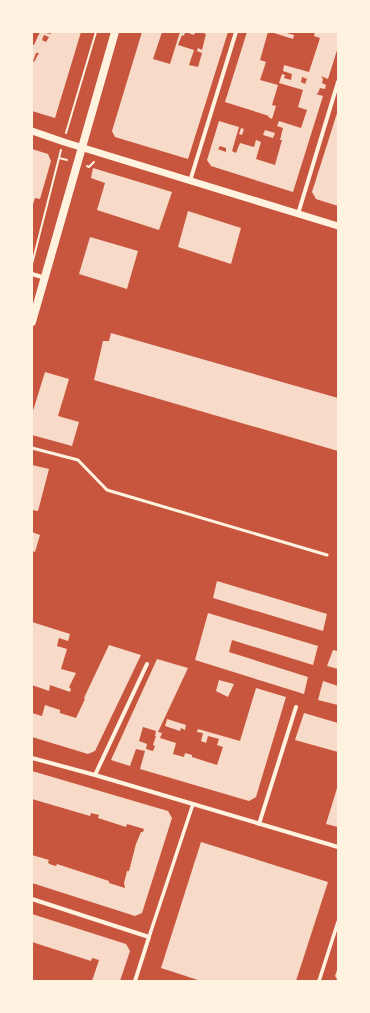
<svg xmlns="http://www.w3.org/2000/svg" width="370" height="1013" viewBox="0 0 370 1013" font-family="'Work Sans',sans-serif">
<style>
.building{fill:#f7dbc8;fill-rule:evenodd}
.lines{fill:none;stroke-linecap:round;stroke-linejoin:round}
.path{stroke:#fff3e0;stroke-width:2}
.service{stroke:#fff3e0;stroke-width:3}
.pedestrian{stroke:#fff3e0;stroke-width:3.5}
.minor{stroke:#fff3e0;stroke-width:4}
.tertiary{stroke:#fff3e0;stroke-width:7}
.secondary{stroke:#fff3e0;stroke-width:8}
</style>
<rect width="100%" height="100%" fill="#c8553d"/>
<g class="building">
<path d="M40 32 51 34V32H81L55 118 32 111V44L34 45ZM44 35 49 37 46 42 42 40ZM36 53H39L34 62 33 61Z"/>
<polygon points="142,32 162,32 153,59 170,64 180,32 185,32 184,36 182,35 178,45 194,50 189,65 198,67 202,53 197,51 198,48 202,50 206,34 200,32 228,32 188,159 115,137 112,131"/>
<polygon points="186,32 195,32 194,35"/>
<polygon points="247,32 268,32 260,60 266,62 260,80 278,85 272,105 276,106 272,119 268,117 269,116 225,102"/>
<polygon points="271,32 283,32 294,35 293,39"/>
<path d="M315 32H338V47L328 79 321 76 323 79 322 83 326 85 325 89 320 88 318 93 316 94 323 96 293 192 211 166 207 160 219 121 239 127 232 151 236 153 240 143 254 147 256 140 261 142 256 159 275 165 282 140H280L283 128 277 126 279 121 301 128 307 110 298 107 303 90 279 83 282 74 285 75 284 78 291 80 292 74 283 71 284 65 309 72 320 38 314 36ZM302 77 307 79 305 84 301 82ZM220 146 226 148V152L218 149Z"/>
<polygon points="338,110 338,206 316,199 312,192"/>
<polygon points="241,128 244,129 242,135 239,134"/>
<polygon points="265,130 275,133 273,138 263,135"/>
<polygon points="32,149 48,154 51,161 40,199 35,198 32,207"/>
<polygon points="93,168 172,192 159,230 97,210 105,183 91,178"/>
<polygon points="188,211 241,228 231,264 178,247"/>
<polygon points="90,237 138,251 127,289 79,274"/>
<polygon points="111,333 338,398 338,451 94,380 103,341 109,341"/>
<polygon points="45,372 69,379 58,416 79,422 72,446 32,435 32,414"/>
<polygon points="32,465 49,469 38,511 32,510"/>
<polygon points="32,532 40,535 35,552 32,551"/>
<polygon points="217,581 327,614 323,631 213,598"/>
<polygon points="208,613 318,646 313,665 232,640 229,652 308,677 304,694 195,660"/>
<polygon points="32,622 70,634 68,641 59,638 57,646 67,649 61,669 76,673 69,687 71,689 70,692 50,685 49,691 32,685"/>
<polygon points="109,645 141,655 95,751 88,754 32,737 32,713 42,716 45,705 60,710 60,713 76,718 85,699 84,698"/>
<polygon points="333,650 338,651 338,669 327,666"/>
<path d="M157 659 188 668 158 732 162 733 160 738 176 743 173 754 184 757 185 753 192 755V757L217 765 223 747 217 745 219 739 208 736 206 743 201 741 203 733 197 732 198 729 240 741 256 688 286 697 256 797 249 801 140 769 145 751 136 749 130 766 111 760ZM143 727 156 731 155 736H156L153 745 155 746 153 751 146 749 147 744 139 741Z"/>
<polygon points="219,680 234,684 228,697 216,691"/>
<polygon points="323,681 338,686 338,705 318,700"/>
<polygon points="304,713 338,723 338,752 295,740"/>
<polygon points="167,719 186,725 185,730 181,728 180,731 165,726"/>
<polygon points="32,771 168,811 172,818 142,913 135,916 32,883 32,855 49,860 48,863 52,865 56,866 57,864 109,881 109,883 125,888 124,883 127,871 129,871 136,844 141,832 143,832 144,829 127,824 126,827 98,818 99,815 91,813 90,816 32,799"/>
<polygon points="338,785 338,827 326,824"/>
<polygon points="201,842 328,882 296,981 201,981 161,968"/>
<polygon points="32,914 126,944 130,951 120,981 92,981 99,960 92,958 91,961 32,942"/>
<polygon points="338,967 338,981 335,976"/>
</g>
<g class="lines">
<g class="path">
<polyline points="66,133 96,32"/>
<polyline points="59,158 67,160"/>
<polyline points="87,166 89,167 94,162"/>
<polyline points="32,264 61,150"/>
</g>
<polyline class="service" points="32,448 78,460 107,490 327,555"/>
<g class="pedestrian">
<polyline points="149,937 193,804"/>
<polyline points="319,981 338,922"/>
</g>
<g class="minor">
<polyline points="190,181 236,32"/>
<polyline points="298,214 338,82"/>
<polyline points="32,274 45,278"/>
<polyline points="32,758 95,775 338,847"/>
<polyline points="95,775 147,664"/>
<polyline points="259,824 296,707"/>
<polyline points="32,899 149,937 135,981"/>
</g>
<polyline class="tertiary" points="32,131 64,142 338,226"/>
<polyline class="secondary" points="32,322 115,32"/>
</g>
<rect width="370" height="1013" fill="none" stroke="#fff3e0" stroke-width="66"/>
</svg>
